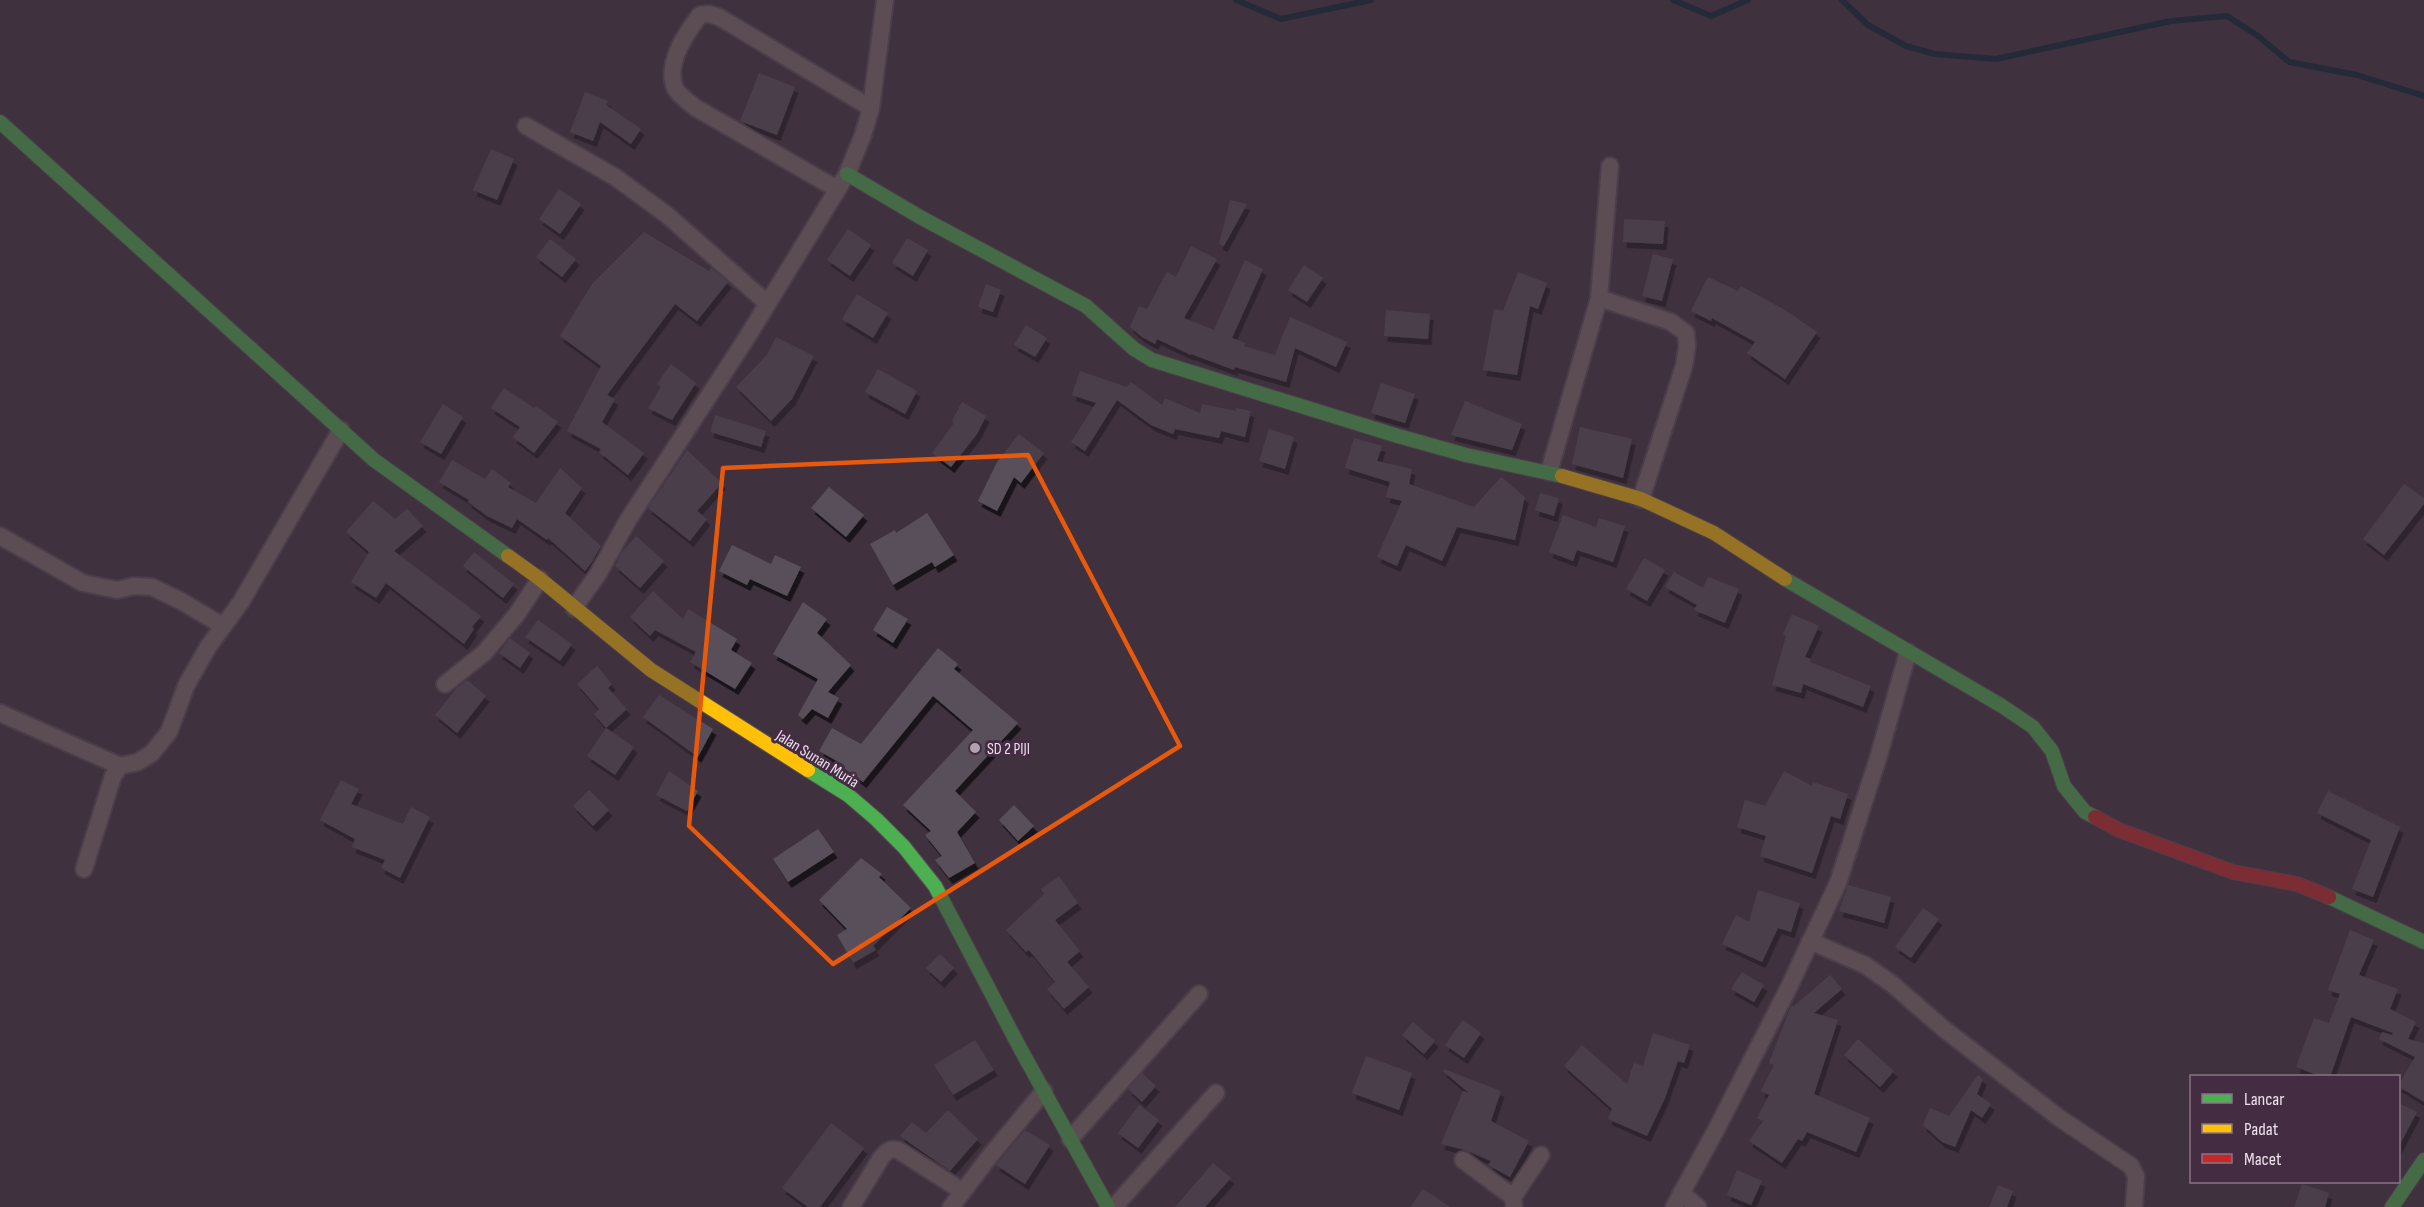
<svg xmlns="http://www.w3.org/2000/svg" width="2424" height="1207" viewBox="0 0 2424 1207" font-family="'Sofia Sans Condensed',sans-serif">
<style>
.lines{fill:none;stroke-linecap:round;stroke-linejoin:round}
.stream{stroke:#062232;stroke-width:6}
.building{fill:#594f5a;filter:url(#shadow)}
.street-casing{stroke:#5a4f59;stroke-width:20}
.fast-casing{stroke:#5a4f59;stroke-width:16}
.slow-casing{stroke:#5a4f59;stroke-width:16}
.jam-casing{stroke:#5a4f59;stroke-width:16}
.street{stroke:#7e6f71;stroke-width:16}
.fast{stroke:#4caf50;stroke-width:14}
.slow{stroke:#ffc107;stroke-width:14}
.jam{stroke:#c62828;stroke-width:14}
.marked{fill:none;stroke:#e8590c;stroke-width:4.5;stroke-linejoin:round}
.poi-dot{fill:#b1a2b0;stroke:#442d42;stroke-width:2}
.labels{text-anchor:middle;stroke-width:6;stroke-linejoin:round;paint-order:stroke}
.poi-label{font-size:16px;fill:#eedfed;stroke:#442d42;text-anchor:start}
.street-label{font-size:16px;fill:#eedfed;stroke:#442d42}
</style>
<defs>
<filter id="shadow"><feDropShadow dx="3.5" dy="6" stdDeviation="0" flood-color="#0009"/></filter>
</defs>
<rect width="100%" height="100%" fill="#3f323e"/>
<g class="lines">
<g class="stream">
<polyline points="1236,0 1281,19 1371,0"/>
<polyline points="1673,0 1711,16 1748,0"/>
<polyline points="1842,0 1868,25 1906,46 1935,54 1996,59 2171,21 2227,16 2258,36 2289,62 2357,75 2424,96"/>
</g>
</g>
<g class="building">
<polygon points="759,73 795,87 777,135 740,121"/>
<polygon points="585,92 608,101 606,105 641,129 631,144 600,122 593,141 570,132"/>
<polygon points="491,149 514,159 497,200 473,190"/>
<polygon points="559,189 581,204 560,234 539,219"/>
<polygon points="1230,200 1247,204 1224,246 1219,244"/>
<polygon points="1624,219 1665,221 1663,244 1623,242"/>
<polygon points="848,229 871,245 850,276 827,260"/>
<polygon points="644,232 709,271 711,268 728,282 697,321 675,304 607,395 615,399 602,422 644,453 628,475 599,452 601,449 567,431 601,366 560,336 592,284"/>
<polygon points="907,238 928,250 913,276 892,263"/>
<polygon points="550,239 576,259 562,277 536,257"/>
<polygon points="1191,246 1217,259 1184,318 1214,330 1245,260 1263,269 1232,338 1245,343 1244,346 1275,355 1290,317 1347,342 1336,367 1295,348 1286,382 1235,367 1234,370 1191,354 1191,355 1157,339 1155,344 1142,337 1130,327 1139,306 1147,309 1167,272 1176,277"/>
<polygon points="1653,254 1673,259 1662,301 1642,296"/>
<polygon points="1304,265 1323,278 1307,302 1288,290"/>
<polygon points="1518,272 1547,283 1538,309 1530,306 1517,375 1483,370 1494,309 1503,311"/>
<polygon points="1708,277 1738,291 1741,286 1785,310 1817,332 1785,379 1747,353 1755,342 1712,318 1711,321 1691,311"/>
<polygon points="986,284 1001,290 993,312 978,307"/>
<polygon points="857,294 888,313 873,338 842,319"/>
<polygon points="1386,310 1430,314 1428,339 1384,336"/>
<polygon points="1026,325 1047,338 1035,357 1014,345"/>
<polygon points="776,337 814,356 792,399 771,421 736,387 767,355"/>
<polygon points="671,364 696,383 672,420 648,408 661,387 657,384"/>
<polygon points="878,369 917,391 905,414 865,392"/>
<polygon points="1080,371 1127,387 1131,382 1162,405 1165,398 1200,413 1202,404 1236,411 1236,408 1251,411 1245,437 1221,431 1219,438 1175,429 1173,434 1151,425 1117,400 1085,451 1071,442 1096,403 1072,395"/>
<polygon points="1381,383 1415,394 1405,423 1371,413"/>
<polygon points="504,388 534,408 536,406 558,422 534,453 513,437 520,427 491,408"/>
<polygon points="1465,401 1522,424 1512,450 1451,435"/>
<polygon points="962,402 986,416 977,434 951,467 932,453 954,423 952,421"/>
<polygon points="443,404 463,417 441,454 420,442"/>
<polygon points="715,415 766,431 761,447 710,432"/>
<polygon points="1580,427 1632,439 1623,478 1572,464"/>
<polygon points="1269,429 1294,437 1285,469 1259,461"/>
<polygon points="1019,434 1044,453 1021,483 1014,477 997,511 978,501 997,462"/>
<polygon points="1354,438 1382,446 1377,461 1412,469 1409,484 1474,507 1501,477 1525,497 1515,540 1457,527 1442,561 1406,545 1397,566 1377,557 1402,501 1386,497 1390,482 1345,468"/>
<polygon points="687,450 722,483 697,511 707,519 690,541 648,508"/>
<polygon points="452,460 485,479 492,469 511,483 508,487 536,503 560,468 582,488 565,513 601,546 592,562 585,571 548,538 547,540 517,519 512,528 487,516 468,502 469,500 439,482"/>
<polygon points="2404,484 2424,498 2424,504 2384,555 2363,539"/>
<polygon points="829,487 864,515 846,537 811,508"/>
<polygon points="1540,493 1559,498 1554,516 1535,510"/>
<polygon points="373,501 395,519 407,509 423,526 394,551 481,616 472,627 474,629 464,644 386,583 376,598 351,582 369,552 346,532"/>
<polygon points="927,513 954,555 935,567 932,562 893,585 870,544 895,530 896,533"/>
<polygon points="1563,515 1596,527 1599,518 1625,526 1613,562 1577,550 1573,561 1549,552"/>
<polygon points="636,536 664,561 640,588 615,566 622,552"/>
<polygon points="732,545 771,564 775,555 801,567 787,596 750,579 747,585 719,571"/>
<polygon points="474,552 514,584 503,598 463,566"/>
<polygon points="1644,558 1665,570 1647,601 1626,589"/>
<polygon points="1674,572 1703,588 1708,577 1739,589 1725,623 1694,610 1697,605 1665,587"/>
<polygon points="653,591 683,619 688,609 737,639 731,650 752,663 735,689 690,662 696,652 655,630 650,636 630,617"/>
<polygon points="803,602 827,619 817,633 851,665 828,692 839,698 828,718 812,709 803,719 798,715 818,679 773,654"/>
<polygon points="887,607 908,619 893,643 873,630"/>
<polygon points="1792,614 1819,626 1805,657 1811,659 1810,662 1871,686 1863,707 1803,684 1801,693 1772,685 1786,636 1783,634"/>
<polygon points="538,620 572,644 560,661 525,637"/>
<polygon points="510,638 530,653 520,668 499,653"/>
<polygon points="938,648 958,664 954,669 1018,723 955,791 976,812 957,832 975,863 949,878 935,860 942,856 925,835 931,831 903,805 973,730 933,696 863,782 842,767 844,765 819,751 832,728 861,744"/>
<polygon points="597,666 612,684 608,688 627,709 606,728 594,714 599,709 577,684"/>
<polygon points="467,680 486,696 457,733 435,715 457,688"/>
<polygon points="659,695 713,729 698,757 643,717"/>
<polygon points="606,728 634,747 615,775 587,756"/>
<polygon points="669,771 698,791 687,811 656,795"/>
<polygon points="1784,771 1812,786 1813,782 1848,794 1840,819 1831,816 1812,873 1760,856 1766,836 1737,827 1745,800 1765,806"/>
<polygon points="341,780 359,789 351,804 403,824 411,807 430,817 400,878 381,868 385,860 352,847 355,839 320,820"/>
<polygon points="589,790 609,810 593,826 573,806"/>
<polygon points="2328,791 2400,827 2373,897 2352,889 2371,840 2317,813"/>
<polygon points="1014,805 1034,826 1018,841 999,820"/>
<polygon points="818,829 834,852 788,882 773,859"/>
<polygon points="861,858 882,874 879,877 911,908 873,946 876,950 853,963 837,935 847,929 819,900"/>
<polygon points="1059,876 1078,903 1055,920 1080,951 1067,962 1089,987 1064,1009 1047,989 1055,982 1029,950 1026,952 1006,930 1044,894 1041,889"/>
<polygon points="1848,885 1891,897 1884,923 1839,911"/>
<polygon points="1758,890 1800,903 1791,932 1778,928 1762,962 1722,944 1736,915 1749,922"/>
<polygon points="1923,908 1939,919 1911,958 1895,947"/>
<polygon points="2350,930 2374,940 2359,975 2398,989 2390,1009 2416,1022 2408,1039 2424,1043 2424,1102 2398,1086 2415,1057 2379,1039 2382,1032 2392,1035 2393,1033 2351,1017 2330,1077 2322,1077 2296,1067 2314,1018 2329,1023 2340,994 2328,990"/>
<polygon points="940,954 954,968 941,982 926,968"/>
<polygon points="1742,972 1764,985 1754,1002 1731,989"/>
<polygon points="1830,975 1842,989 1814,1013 1838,1020 1814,1094 1870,1118 1856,1152 1807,1132 1802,1141 1798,1139 1782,1163 1749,1141 1763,1121 1757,1118 1769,1095 1761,1091 1774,1065 1769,1063 1791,1006 1794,1006"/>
<polygon points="1463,1020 1481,1033 1464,1058 1445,1045"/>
<polygon points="1413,1022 1435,1041 1424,1054 1402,1035"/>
<polygon points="1653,1033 1690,1045 1684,1063 1678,1061 1665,1098 1647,1136 1608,1119 1612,1109 1564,1066 1582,1045 1627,1084 1634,1063 1643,1066"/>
<polygon points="1858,1039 1894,1071 1880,1087 1844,1055"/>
<polygon points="975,1040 994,1070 953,1095 934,1065"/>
<polygon points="1366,1056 1412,1073 1399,1110 1352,1093"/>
<polygon points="1444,1069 1501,1091 1491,1121 1529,1141 1510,1177 1488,1165 1491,1161 1465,1150 1441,1144 1463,1091 1469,1093 1443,1071"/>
<polygon points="1142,1073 1156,1086 1142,1102 1128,1089"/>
<polygon points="1978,1075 1983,1079 1977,1094 1991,1104 1982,1118 1971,1110 1955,1147 1942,1142 1923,1125 1930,1108 1949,1116"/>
<polygon points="2398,1103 2417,1112 2398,1148"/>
<polygon points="1139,1105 1159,1120 1138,1148 1118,1133"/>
<polygon points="948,1110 978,1139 950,1171 900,1136 912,1122 926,1133"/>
<polygon points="831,1123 864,1148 820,1207 808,1207 782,1188"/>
<polygon points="1025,1130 1050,1145 1025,1184 996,1165"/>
<polygon points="1213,1163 1231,1178 1205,1207 1175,1207"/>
<polygon points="1737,1170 1762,1181 1751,1205 1727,1195"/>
<polygon points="2302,1184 2329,1193 2325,1207 2294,1207"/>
<polygon points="1998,1185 2013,1191 2007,1207 1989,1207"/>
<polygon points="1423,1189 1450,1207 1410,1207"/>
</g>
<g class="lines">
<g class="street-casing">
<g id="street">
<polyline points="526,126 615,177 667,215 767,303"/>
<path d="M837 189 696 108C689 102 679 96 675 88 665 64 686 33 700 15L709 14 719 17 871 108"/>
<polyline points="1599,298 1671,322 1686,333 1687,347 1684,366 1641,499"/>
<polyline points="1549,472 1599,298 1610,166"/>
<polyline points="0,536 83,583 117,590 134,586 152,587 181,601 223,626"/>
<polyline points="574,608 598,574 628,520 746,339 847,174 863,135 871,108 885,0"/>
<polyline points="445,684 484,653 517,614 540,579"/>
<polyline points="0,713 120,766"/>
<polyline points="84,869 113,776 120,766 138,762 152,753 169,732 186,686 208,647 241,602 341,430"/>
<polyline points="1810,941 1865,965 1892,984 1944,1029 2058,1117 2131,1166 2136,1176 2134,1207"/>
<polyline points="1070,1139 1199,994"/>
<polyline points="1463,1160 1513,1197"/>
<polyline points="1681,1193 1698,1207"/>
<polyline points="1514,1206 1513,1197 1541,1155"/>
<path d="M851 1207 881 1158C886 1152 889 1148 898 1150L962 1191"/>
<polyline points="951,1207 990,1156 1044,1091"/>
<polyline points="1114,1207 1216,1093"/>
<polyline points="1674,1207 1717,1128 1788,989 1838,883 1879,755 1908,652"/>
</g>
</g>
<g class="fast-casing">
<g id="fast">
<polyline points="0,122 374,460 508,556"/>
<polyline points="847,174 920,217 1086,306 1134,349 1152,360 1398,436 1466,455 1562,476"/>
<polyline points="1785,579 2002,706 2033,727 2052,751 2064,786 2085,812 2095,817"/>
<polyline points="808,770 848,795 876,819 904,847 935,886 1021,1050 1108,1207"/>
<polyline points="2329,897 2424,942"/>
<polyline points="2392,1207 2424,1160"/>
</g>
</g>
<g class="slow-casing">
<g id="slow">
<polyline points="1562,476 1641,499 1714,533 1785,579"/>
<polyline points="508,556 540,579 651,670 808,770"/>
</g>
</g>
<g class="jam-casing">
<polyline id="jam" points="2095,817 2119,830 2233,872 2297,884 2329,897"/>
</g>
<use href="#street" class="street"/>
<use href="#fast" class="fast"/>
<use href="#slow" class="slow"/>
<use href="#jam" class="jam"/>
</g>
<path d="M0 0H2424V1207H0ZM1028 455 1180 746 833 964 689 826 723 468Z" fill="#3f323e" fill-opacity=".55" fill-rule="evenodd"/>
<path class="marked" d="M1028 455 1180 746 833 964 689 826 723 468Z"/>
<circle class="poi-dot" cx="975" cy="748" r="6"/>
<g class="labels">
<g class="poi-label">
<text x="987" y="754">SD 2 PIJI</text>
</g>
<g class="street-label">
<text transform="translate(818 758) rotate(32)" y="6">Jalan Sunan Muria</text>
</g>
</g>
<rect x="2190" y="1075" width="210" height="108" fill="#442d42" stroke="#887486" stroke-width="1.5"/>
<rect x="2202" y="1094" width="30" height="9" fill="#4caf50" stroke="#887486" stroke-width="1.5"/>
<text x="2244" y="1105" font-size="18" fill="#eedfed">Lancar</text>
<rect x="2202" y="1124" width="30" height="9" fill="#ffc107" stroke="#887486" stroke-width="1.5"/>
<text x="2244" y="1135" font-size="18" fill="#eedfed">Padat</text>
<rect x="2202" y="1154" width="30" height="9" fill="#c62828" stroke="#887486" stroke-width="1.5"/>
<text x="2244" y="1165" font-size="18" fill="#eedfed">Macet</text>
</svg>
